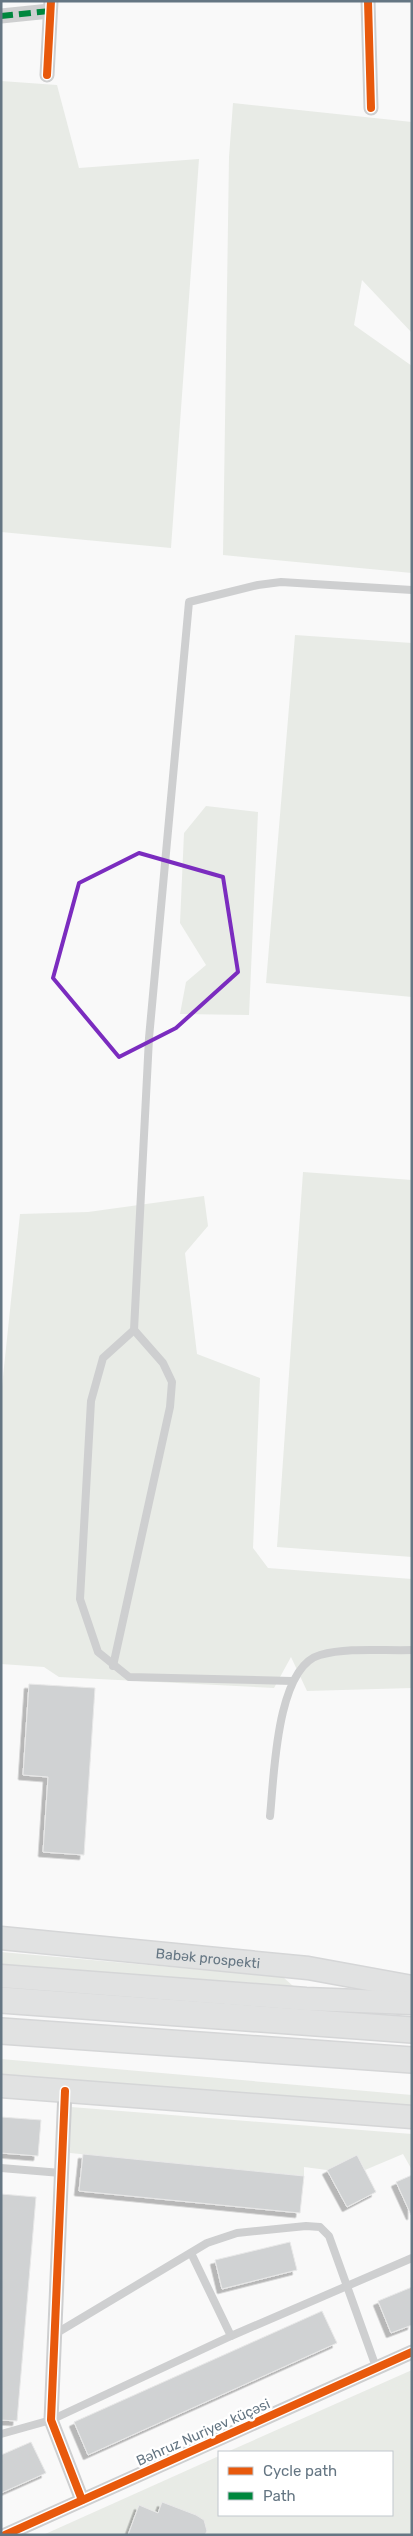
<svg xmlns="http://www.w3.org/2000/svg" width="413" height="2536" viewBox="0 0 413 2536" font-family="Rubik,sans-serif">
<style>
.green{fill:#e8ebe6}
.building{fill:#d0d2d3;stroke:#e8e8e8;filter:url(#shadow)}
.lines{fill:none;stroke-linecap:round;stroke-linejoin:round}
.secondary-casing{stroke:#d5d6d7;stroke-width:25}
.primary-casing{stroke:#d5d6d7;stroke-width:28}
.service{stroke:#cecfd0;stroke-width:8}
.minor{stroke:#cecfd0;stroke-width:15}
.secondary{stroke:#e1e2e2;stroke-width:22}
.primary{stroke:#e1e2e2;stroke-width:25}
.quiet{stroke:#00873e;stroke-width:6;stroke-dasharray:12 6;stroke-linecap:butt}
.cycleway-casing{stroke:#fff;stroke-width:11}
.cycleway{stroke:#e8590c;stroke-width:8}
.marked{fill:none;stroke:#7b2cbf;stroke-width:4;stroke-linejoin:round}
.labels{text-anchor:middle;stroke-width:5;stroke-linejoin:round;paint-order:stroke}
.street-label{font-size:14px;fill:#657683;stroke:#fff}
</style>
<defs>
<filter id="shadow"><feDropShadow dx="-4.5" dy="4.5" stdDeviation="0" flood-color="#0004"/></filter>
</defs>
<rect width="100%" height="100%" fill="#f9f9f9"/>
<g class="green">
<polygon points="1,81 57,85 79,168 199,159 171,548 1,532"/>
<polygon points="233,103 412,122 412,333 362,280 354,325 412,366 412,573 223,555 229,157"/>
<polygon points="295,635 412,643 412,997 266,983"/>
<polygon points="206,806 258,812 249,1015 180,1014 186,982 206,965 180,923 184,833"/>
<polygon points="303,1172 412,1180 412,1557 277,1547"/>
<polygon points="204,1196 208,1226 185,1253 197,1354 260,1378 253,1548 268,1568 412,1579 412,1688 307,1691 291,1657 274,1688 59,1677 44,1667 1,1664 1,1396 20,1214 88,1212"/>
<polygon points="1,1952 283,1977 293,1986 1,1965"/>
<polygon points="1,2059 412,2095 412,2106 1,2074"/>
<polygon points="71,2107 412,2134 412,2170 403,2154 365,2170 357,2155 327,2170 304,2167 304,2176 70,2153"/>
<polygon points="412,2370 412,2535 43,2535 219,2456 219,2515 392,2515 392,2452 227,2452"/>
</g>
<g class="building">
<polygon points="29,1684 95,1688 84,1855 43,1852 48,1777 23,1775"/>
<polygon points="1,2117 41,2120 38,2156 1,2153"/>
<polygon points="83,2154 304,2176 300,2213 79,2191"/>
<polygon points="357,2155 376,2192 347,2207 327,2170"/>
<polygon points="412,2175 412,2215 411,2215 396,2182"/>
<polygon points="1,2194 36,2197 17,2421 1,2420"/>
<polygon points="290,2242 297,2270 222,2289 215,2260"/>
<polygon points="412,2287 412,2325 391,2333 378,2301"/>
<polygon points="322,2311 337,2343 88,2455 74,2422"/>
<polygon points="31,2442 46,2473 1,2493 1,2455"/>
<polygon points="162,2502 196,2515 204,2520 207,2531 205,2535 128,2535 139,2505 158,2513"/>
</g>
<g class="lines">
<g class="secondary-casing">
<g id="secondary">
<path id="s1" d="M1 1938 308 1968 412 1987"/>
<polyline points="1,1976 306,1999 412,2003"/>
<polyline points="1,2086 412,2117"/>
</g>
</g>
<g class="primary-casing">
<g id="primary">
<polyline points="1,2000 412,2030"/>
<polyline points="1,2031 412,2060"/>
</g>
</g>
<g class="service">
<polyline points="113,1666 170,1407 172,1382 163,1363 134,1330"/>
<polyline points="292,1681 129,1677 98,1652 80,1599 91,1401 103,1358 134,1330 149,1038 189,602 258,585 281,582 412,590"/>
<path d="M270 1816C274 1778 276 1667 320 1655 349 1647 382 1651 412 1650"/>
<polyline points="1,2168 61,2173"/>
<polyline points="191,2253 231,2336"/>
<polyline points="55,2334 207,2243 237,2233 306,2226 320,2227 329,2236 376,2367"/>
<polyline points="1,2434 51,2420 231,2336 412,2258"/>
</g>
<g class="minor">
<polyline points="368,1 371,108"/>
<polyline points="1,16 50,11"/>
<polyline points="47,75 51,1"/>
<polyline points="65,2091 51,2420 82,2500"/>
<polyline points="5,2535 412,2352"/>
</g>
<use href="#secondary" class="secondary"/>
<use href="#primary" class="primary"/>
<polyline class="quiet" points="1,16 50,11"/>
<g class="cycleway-casing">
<g id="cycleway">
<polyline points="368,1 371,108"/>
<polyline points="47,75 51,1"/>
<polyline points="65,2091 51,2420 82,2500"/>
<polyline points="5,2535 412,2352"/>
</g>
</g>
<use href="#cycleway" class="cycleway"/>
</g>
<path class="marked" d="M139 853 223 877 238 972 176 1028 119 1057 53 978 79 883Z"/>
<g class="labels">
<g class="street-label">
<text dy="5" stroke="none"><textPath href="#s1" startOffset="208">Babək prospekti</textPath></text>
<text transform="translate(203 2432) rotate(-24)" y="5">Bəhruz Nuriyev küçəsi</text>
</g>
</g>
<rect width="413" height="2536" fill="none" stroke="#657683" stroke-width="5"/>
<rect x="218" y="2451" width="175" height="65" fill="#ffffff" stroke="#c1c8cd"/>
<rect x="228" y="2467" width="25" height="8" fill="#e8590c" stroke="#c1c8cd"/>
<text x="263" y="2476" font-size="15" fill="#657683">Cycle path</text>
<rect x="228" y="2492" width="25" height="8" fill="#00873e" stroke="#c1c8cd"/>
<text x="263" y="2501" font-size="15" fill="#657683">Path</text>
</svg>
